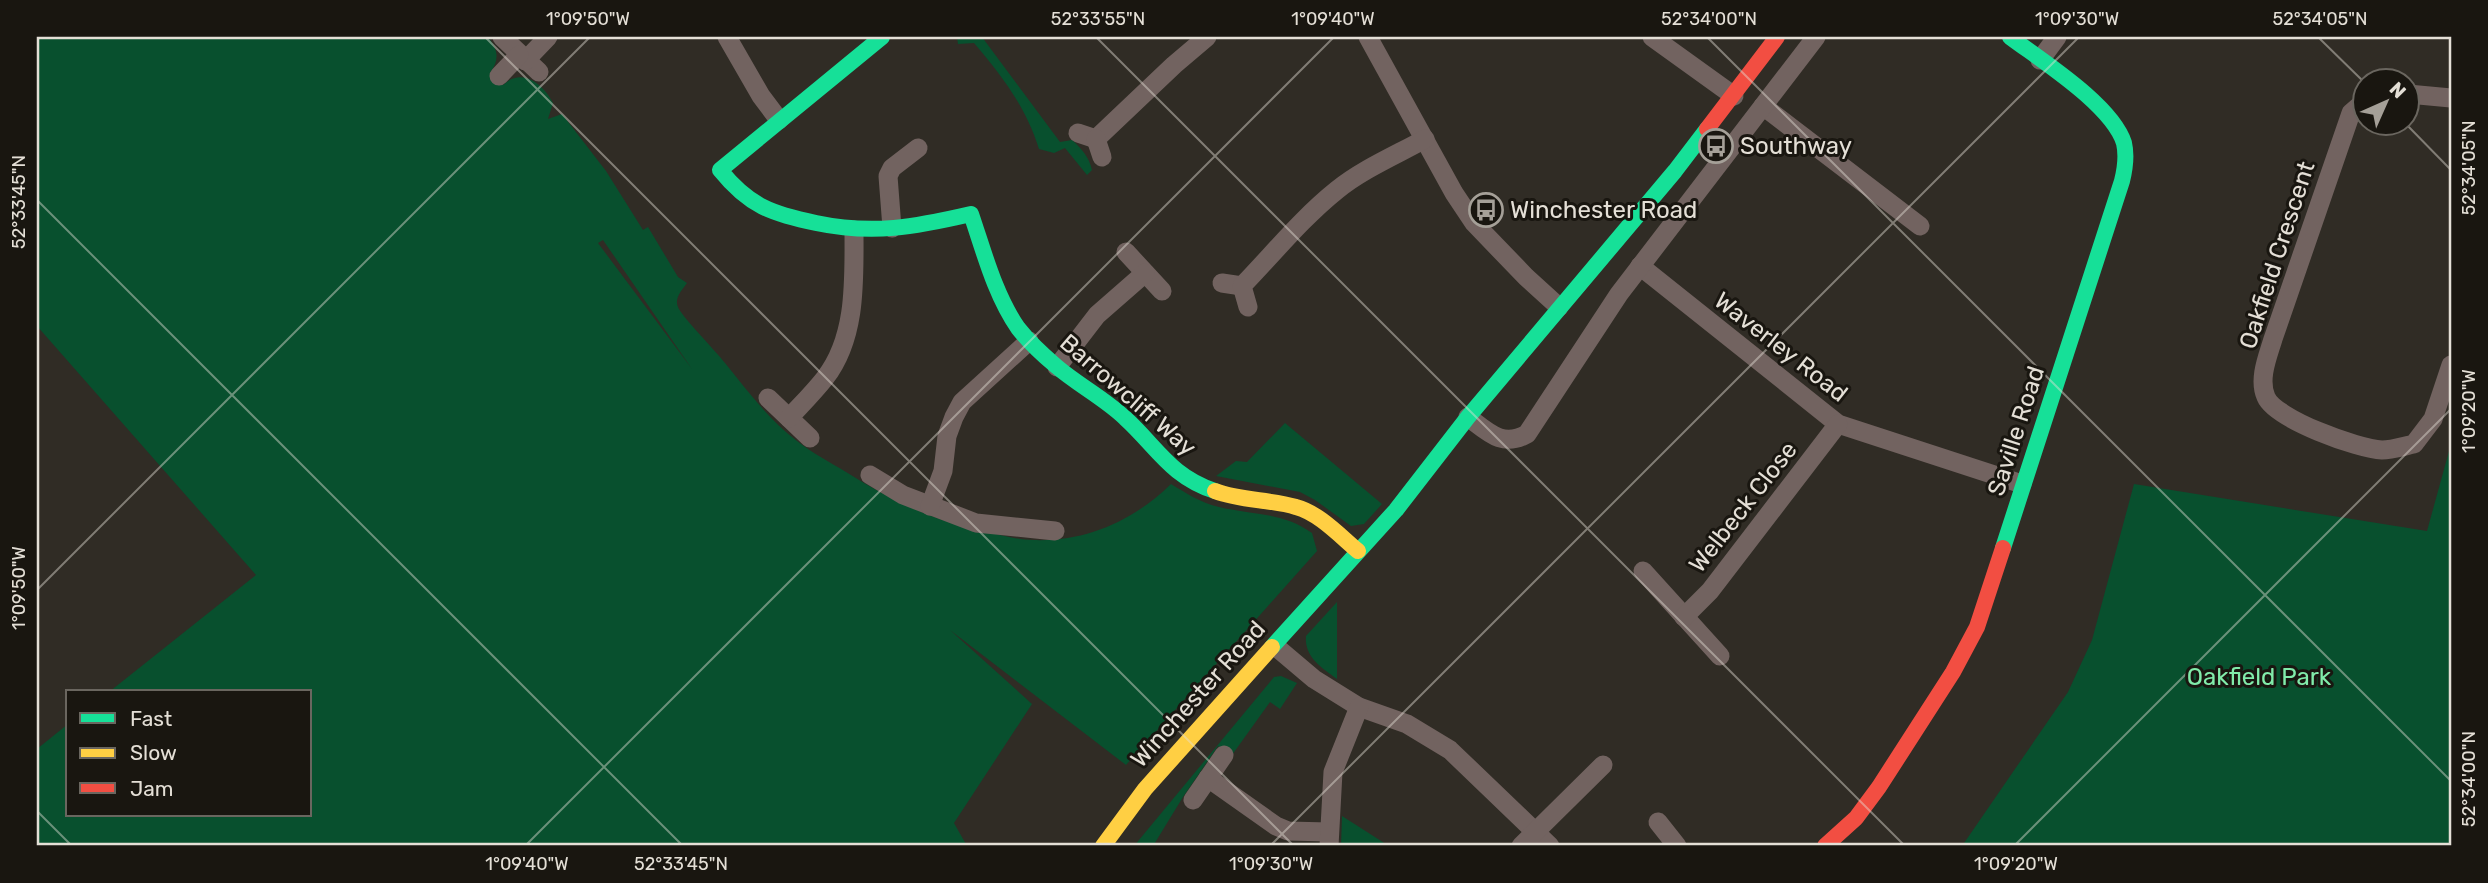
<svg xmlns="http://www.w3.org/2000/svg" width="2488" height="883" viewBox="0 0 2488 883" font-family="Rubik,sans-serif">
<style>
.green{fill:#08502e;fill-rule:evenodd}
.lines{fill:none;stroke-linecap:round;stroke-linejoin:round}
.street{stroke:#726360;stroke-width:19}
.fast{stroke:#16e098;stroke-width:16}
.slow{stroke:#ffcf43;stroke-width:16}
.jam{stroke:#f24e42;stroke-width:16}
.ticks{fill:none;stroke:#e4dfd6;stroke-width:2;stroke-opacity:0.45}
.labels{text-anchor:middle;stroke-width:6;stroke-linejoin:round;paint-order:stroke}
.poi-label{font-size:24px;fill:#e4dfd6;stroke:#191610;text-anchor:start}
.street-label{font-size:24px;fill:#e4dfd6;stroke:#191610}
.park-label{font-size:24px;fill:#81ecaa;stroke:#191610}
.neatline{fill:none;stroke:#e4dfd6;stroke-width:2.5}
.ticks-label{font-size:18px;text-anchor:middle;fill:#e4dfd6}
</style>
<rect width="100%" height="100%" fill="#302c25"/>
<g class="green">
<path d="M37 37H488C498 49 500 60 490 73L503 85C522 67 543 84 553 103L548 119 562 114 606 171 643 230 648 227 678 277 687 283C682 290 674 298 678 307 681 316 717 352 725 363 747 390 769 420 797 441 812 453 830 462 846 472 894 502 936 522 991 533 1005 536 1019 540 1033 540 1086 542 1133 521 1171 484 1186 493 1201 503 1219 507 1252 515 1284 512 1312 533L1317 551 1126 765 950 630 1032 704 954 823 967 846H37V749L68 724V815H310V692H109L256 575 37 326ZM603 240 692 369 598 243Z"/>
<path d="M957 37H982L1060 142 1072 140C1082 149 1089 157 1092 170L1087 175 1065 148 1054 153 1039 149C1026 107 1002 76 974 43L958 44Z"/>
<polygon points="1285,423 1382,504 1364,524 1351,526 1315,500 1300,492 1216,476 1236,461 1247,462"/>
<polygon points="2451,444 2451,846 1962,846 2068,692 2092,640 2134,484 2427,531"/>
<path d="M1337 602V679C1322 668 1304 657 1306 636Z"/>
<polygon points="1281,676 1297,683 1280,709 1270,702 1232,755 1218,746 1183,797 1153,846 1134,846 1274,677"/>
<polygon points="1342,816 1389,846 1341,846"/>
</g>
<g class="lines">
<g class="street">
<polyline points="502,37 539,72"/>
<polyline points="727,37 761,96 779,120"/>
<polyline points="1368,37 1454,193 1474,223 1526,277 1559,307"/>
<polyline points="1652,37 1734,96"/>
<polyline points="2040,60 2057,37"/>
<polyline points="525,61 548,37"/>
<polyline points="499,76 519,55"/>
<polyline points="2408,94 2451,98"/>
<path d="M2366 100 2351 113 2273 339C2268 356 2258 379 2266 397 2275 419 2358 449 2382 450 2392 450 2404 446 2414 444L2433 419 2451 365"/>
<polyline points="1763,106 1920,226"/>
<polyline points="1078,133 1096,139 1174,65 1207,37"/>
<polyline points="1096,139 1102,157"/>
<polyline points="892,228 888,176 892,168 918,148"/>
<polyline points="1126,252 1162,291"/>
<polyline points="1640,266 1838,424 2022,484"/>
<polyline points="1222,283 1242,286"/>
<path d="M1248 307 1242 286C1273 254 1302 218 1337 190 1363 169 1396 155 1425 139"/>
<polyline points="1057,367 1097,315 1145,273"/>
<polyline points="768,398 810,438"/>
<path d="M1468 417C1488 432 1502 448 1527 434L1619 294 1816 37"/>
<path d="M789 418C801 405 814 392 825 378 857 337 854 279 854 230"/>
<polyline points="870,475 903,495 976,523 1055,531"/>
<polyline points="930,506 943,471 947,436 954,417 962,402 1029,341"/>
<polyline points="1643,571 1720,656"/>
<polyline points="1684,617 1710,591 1838,424"/>
<polyline points="1275,646 1314,679 1359,707 1407,724 1450,750 1550,846"/>
<polyline points="1208,778 1276,826 1288,831 1329,832"/>
<polyline points="1193,800 1224,755"/>
<polyline points="1658,822 1677,846"/>
<polyline points="1329,846 1333,772 1359,707"/>
<polyline points="1521,846 1603,765"/>
</g>
<g class="fast">
<path d="M882 37 720 170C749 206 772 214 816 223 873 235 915 227 971 214 984 252 995 295 1018 328 1029 342 1043 355 1056 366 1078 385 1104 398 1125 418 1157 447 1170 476 1215 491"/>
<path d="M2003 548 2122 181C2125 169 2127 156 2124 143 2112 105 2042 61 2010 37"/>
<polyline points="1272,647 1396,510 1468,417 1675,171 1707,129"/>
</g>
<g class="slow">
<path d="M1215 491C1241 501 1269 499 1296 507 1319 513 1340 536 1358 551"/>
<polyline points="1103,846 1145,789 1272,647"/>
</g>
<g class="jam">
<polyline points="1707,129 1777,37"/>
<polyline points="1825,846 1856,818 1879,787 1953,672 1977,627 2003,548"/>
</g>
</g>
<path class="ticks" d="M485 37 1294 846M1096 37 1905 846M1707 37 2451 781M2318 37 2366 84M2404 122 2451 170M37 200 683 846M37 590 590 37M37 811 72 846M525 846 1334 37M1270 846 2079 37M2014 846 2451 409"/>
<defs>
<g id="bus-ring" transform="scale(1.75)"><circle r="9.5" fill="#191610" stroke="#a5a098" stroke-width="1.5"/><path d="M-5-6H5V4H4V6H2V4H-2V6H-4V4H-5ZM-3.5-4V0h7V-4ZM-3.5 1.2v1.5H-2V1.2ZM2 1.2v1.5H3.5V1.2Z" fill="#a5a098"/></g>
</defs>
<g fill-rule="evenodd">
<use href="#bus-ring" x="1716" y="146"/>
<use href="#bus-ring" x="1486" y="210"/>
</g>
<g class="labels">
<g class="poi-label">
<text x="1740" y="154">Southway</text>
<text x="1510" y="218">Winchester Road</text>
</g>
<g class="street-label">
<text transform="translate(2277 255) rotate(-72)" y="8">Oakfield Crescent</text>
<text transform="translate(1781 347) rotate(38)" y="8">Waverley Road</text>
<text transform="translate(1128 395) rotate(41)" y="8">Barrowcliff Way</text>
<text transform="translate(2016 431) rotate(-72)" y="8">Saville Road</text>
<text transform="translate(1743 507) rotate(-52)" y="8">Welbeck Close</text>
<text transform="translate(1198 694) rotate(-48)" y="8">Winchester Road</text>
</g>
<g class="park-label">
<text x="2259" y="685">Oakfield Park</text>
</g>
</g>
<rect width="2488" height="883" fill="none" stroke="#191610" stroke-width="77"/>
<rect x="66" y="690" width="245" height="126" fill="#191610" stroke="#6a665f" stroke-width="2"/>
<rect x="80" y="713" width="35" height="10" fill="#16e098" stroke="#6a665f" stroke-width="2"/>
<text x="130" y="726" font-size="21" fill="#e4dfd6">Fast</text>
<rect x="80" y="748" width="35" height="10" fill="#ffcf43" stroke="#6a665f" stroke-width="2"/>
<text x="130" y="760" font-size="21" fill="#e4dfd6">Slow</text>
<rect x="80" y="783" width="35" height="10" fill="#f24e42" stroke="#6a665f" stroke-width="2"/>
<text x="130" y="796" font-size="21" fill="#e4dfd6">Jam</text>
<g transform="translate(2386 102) rotate(45)"><circle r="33" fill="#191610" stroke="#6a665f" stroke-width="2"/>
<path d="M0-5L12 26L0 18L-12 26Z" fill="#a5a098"/>
<text y="-10" font-size="19" font-weight="bold" text-anchor="middle" fill="#e4dfd6">N</text>
</g>
<rect x="38" y="38" width="2412" height="806" class="neatline"/>
<g class="ticks-label">
<text x="588" y="25">1°09'50"W</text>
<text x="1098" y="25">52°33'55"N</text>
<text x="1333" y="25">1°09'40"W</text>
<text x="1709" y="25">52°34'00"N</text>
<text x="2077" y="25">1°09'30"W</text>
<text x="2320" y="25">52°34'05"N</text>
<text transform="translate(2469 168) rotate(-90)" y="6">52°34'05"N</text>
<text transform="translate(19 202) rotate(-90)" y="6">52°33'45"N</text>
<text transform="translate(2469 411) rotate(-90)" y="6">1°09'20"W</text>
<text transform="translate(19 588) rotate(-90)" y="6">1°09'50"W</text>
<text transform="translate(2469 779) rotate(-90)" y="6">52°34'00"N</text>
<text x="527" y="870">1°09'40"W</text>
<text x="681" y="870">52°33'45"N</text>
<text x="1271" y="870">1°09'30"W</text>
<text x="2016" y="870">1°09'20"W</text>
</g>
</svg>
